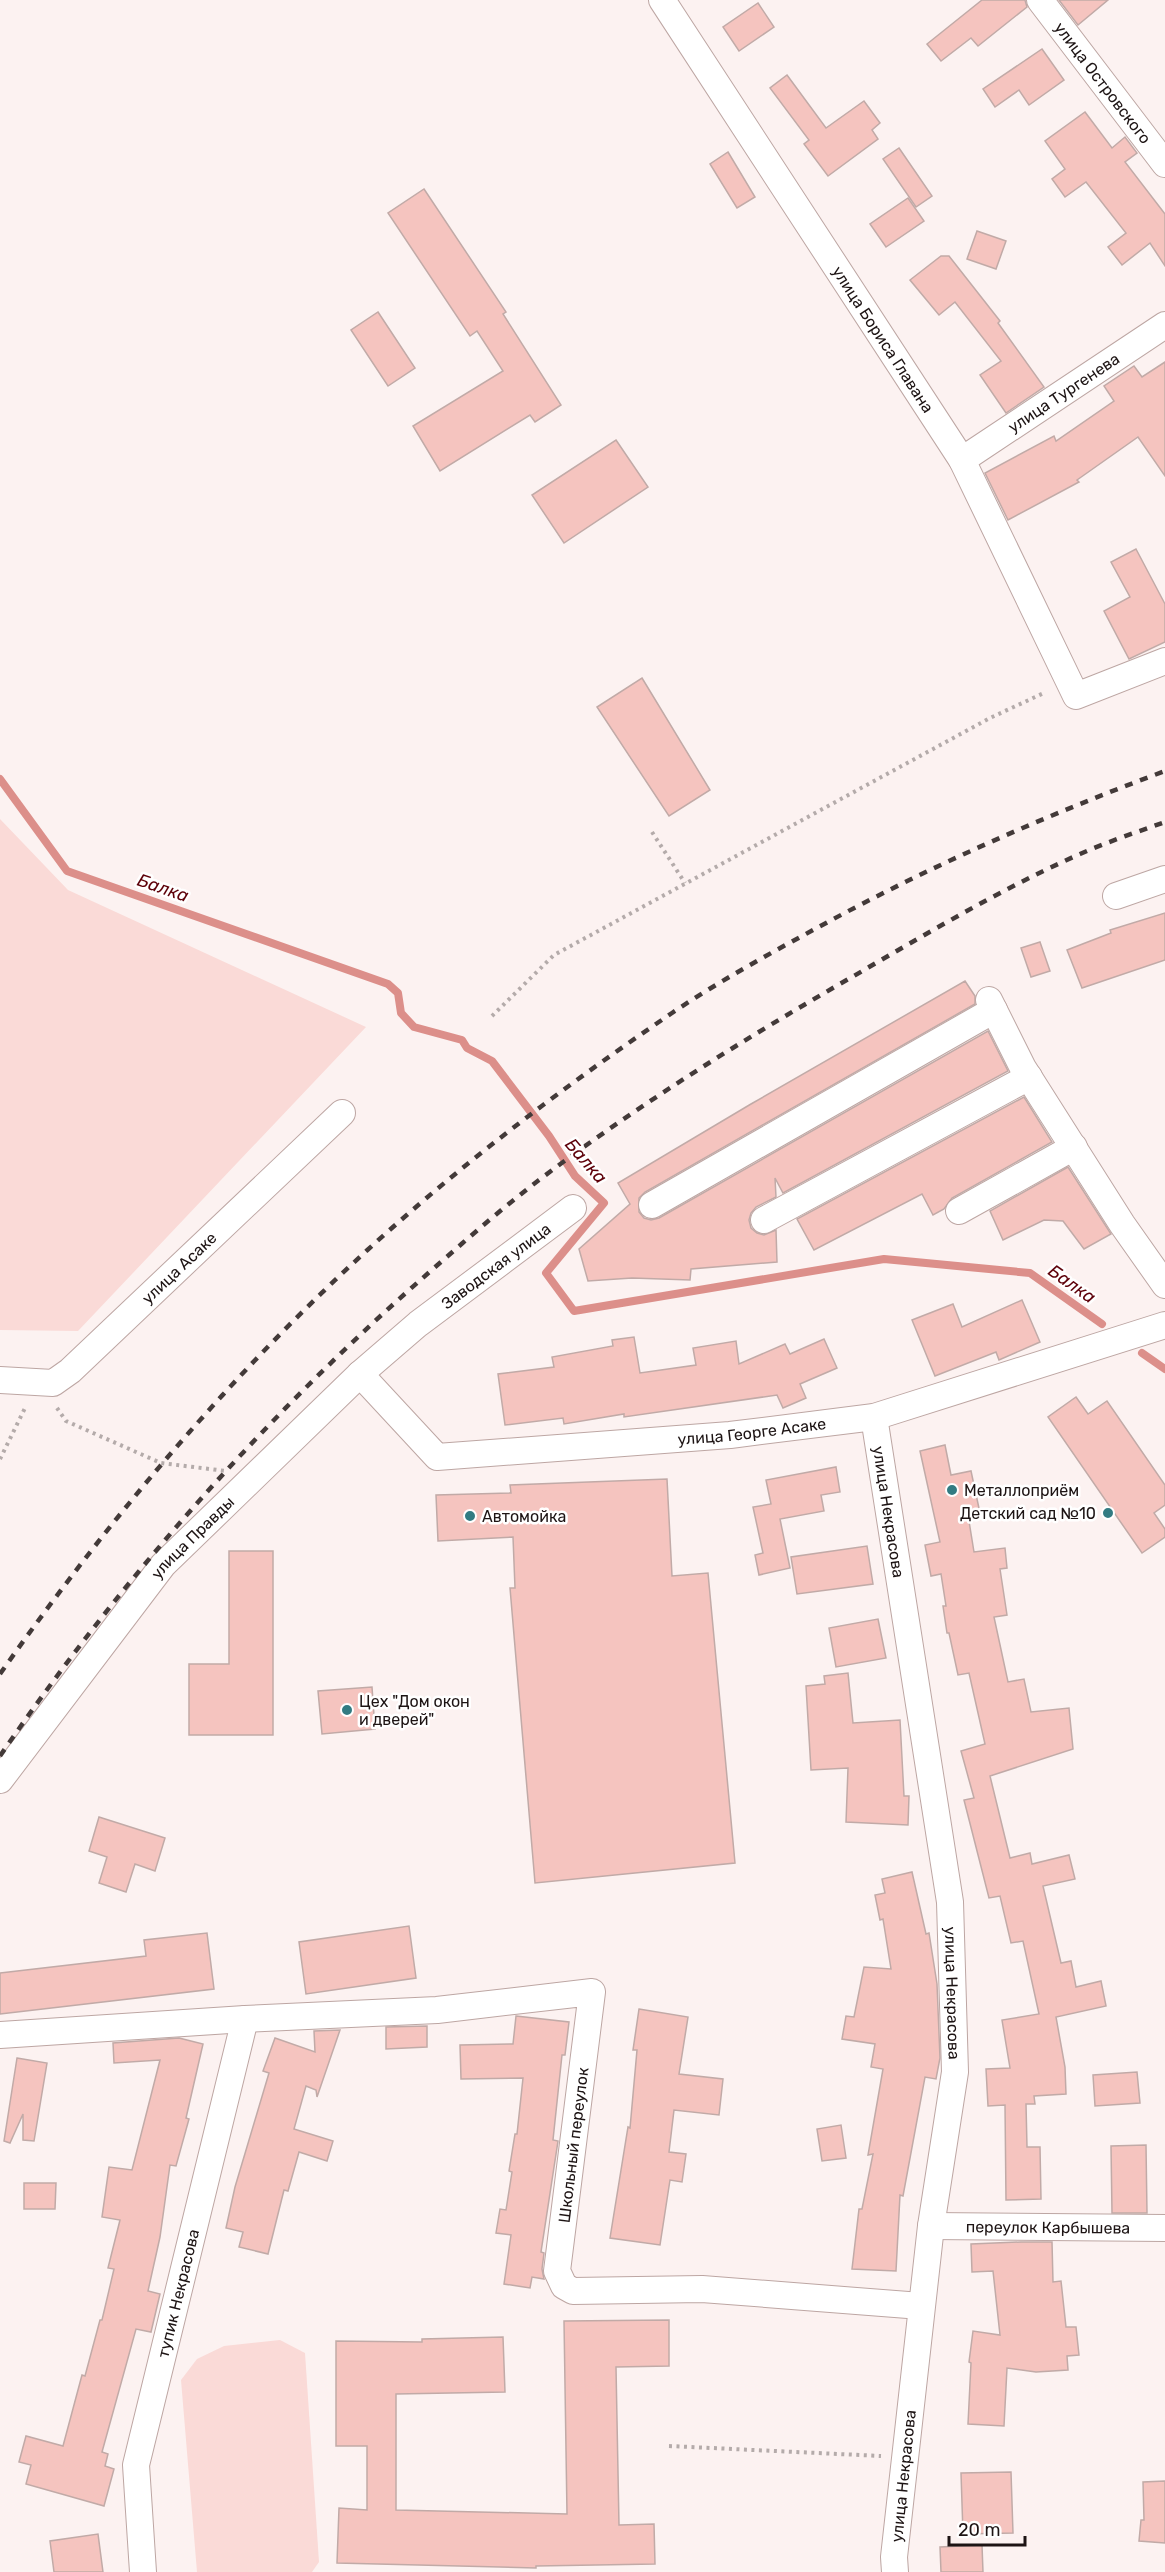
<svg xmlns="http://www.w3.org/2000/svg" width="1165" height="2572" viewBox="0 0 1165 2572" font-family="Rubik,sans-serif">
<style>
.green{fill:#fadad7}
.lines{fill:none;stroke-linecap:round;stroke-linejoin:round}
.stream{stroke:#dc8f8a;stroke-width:8}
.building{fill:#f5c4bf;stroke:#c1aaa7;stroke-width:1.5}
.minor-casing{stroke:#bda6a3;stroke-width:28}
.path{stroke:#b4abaa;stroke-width:4;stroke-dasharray:3 4.5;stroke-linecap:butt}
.minor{stroke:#fff;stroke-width:26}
.rail{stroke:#433a39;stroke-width:4.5;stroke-dasharray:8 8;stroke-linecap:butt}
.poi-dot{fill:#327b82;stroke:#fff;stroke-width:2}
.labels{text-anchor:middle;stroke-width:5;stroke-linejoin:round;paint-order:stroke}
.street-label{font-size:16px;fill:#1d1414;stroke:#fff}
.poi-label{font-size:16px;fill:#1d1414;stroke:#fff;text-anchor:start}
.water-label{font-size:18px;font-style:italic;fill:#5d0009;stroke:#fff}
</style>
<rect width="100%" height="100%" fill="#fcf2f1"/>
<g class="green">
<polygon points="0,819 68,890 366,1027 78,1331 0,1330"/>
<polygon points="280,2340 305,2353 319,2562 312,2572 197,2572 181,2380 197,2359 224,2346"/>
</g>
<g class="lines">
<g class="stream">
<polyline points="0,779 67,871 388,984 398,993 401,1013 414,1027 462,1040 467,1048 492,1061 549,1136 575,1176 604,1203 546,1273 574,1311 884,1259 1030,1273 1102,1324"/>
<polyline points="1142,1353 1165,1369"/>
</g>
</g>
<g class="building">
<polygon points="982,0 1025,0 1027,7 978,46 971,38 941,61 927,44"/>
<polygon points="1059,0 1108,0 1078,25"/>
<polygon points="758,3 774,27 739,51 723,27"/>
<polygon points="1042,49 1064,80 1029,105 1019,90 995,107 983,89"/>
<polygon points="787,75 826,128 864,101 880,123 872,130 878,139 828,176 804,144 809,140 770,88"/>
<polygon points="1085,112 1112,148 1125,137 1137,153 1125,162 1165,214 1165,266 1150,243 1122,265 1108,247 1126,233 1086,182 1065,197 1052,179 1065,169 1045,141"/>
<polygon points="899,148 932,196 916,207 883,159"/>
<polygon points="728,152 755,197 737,208 710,164"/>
<polygon points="424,189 506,312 503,314 561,405 535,422 530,415 440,471 413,426 503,371 477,331 470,336 388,213"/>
<polygon points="908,198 924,221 886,247 870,224"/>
<polygon points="977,231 1006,241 996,269 967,259"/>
<polygon points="941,256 949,256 1000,321 998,323 1044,387 1006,413 980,375 1001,361 955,302 939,315 910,280"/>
<polygon points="378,312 415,368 388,386 351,330"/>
<polygon points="1165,362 1165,476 1138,437 1077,480 1079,482 1008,520 985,473 1054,436 1056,441 1114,401 1104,386 1134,366 1142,377"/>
<polygon points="616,440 648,487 564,543 532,495"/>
<polygon points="1136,549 1165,604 1165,642 1129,659 1104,611 1130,597 1111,562"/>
<polygon points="642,678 710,790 669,816 597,707"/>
<polygon points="1165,913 1165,960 1082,988 1067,950 1111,933 1110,930"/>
<polygon points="1040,942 1050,971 1031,977 1021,948"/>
<polygon points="965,981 975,996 975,1004 645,1192 639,1198 639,1212 644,1218 651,1220 659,1218 988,1031 1008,1071 783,1193 775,1178 776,1197 756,1207 751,1213 749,1220 751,1228 757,1233 764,1235 776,1230 777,1262 691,1269 690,1280 632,1278 588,1281 579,1249 630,1204 618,1183 751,1104"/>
<polygon points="1024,1097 1052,1142 952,1198 944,1209 933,1215 922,1194 814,1250 797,1219"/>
<polygon points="1068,1167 1111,1234 1084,1249 1063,1221 1044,1220 1003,1240 990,1211"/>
<polygon points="1022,1300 1040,1342 999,1360 996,1352 935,1376 912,1320 953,1304 962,1327"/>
<polygon points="634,1337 640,1373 696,1365 693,1348 736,1341 739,1364 785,1344 790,1354 824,1339 837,1368 800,1384 806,1398 783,1408 777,1395 624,1417 624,1414 564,1424 563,1418 505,1425 498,1374 554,1367 552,1357 613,1346 612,1340"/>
<polygon points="1076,1397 1088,1414 1107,1401 1165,1485 1165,1505 1154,1513 1165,1529 1165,1537 1142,1553 1048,1417"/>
<polygon points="945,1445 951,1475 971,1471 980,1513 968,1515 974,1552 1005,1548 1007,1568 1000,1569 1007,1615 994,1617 1008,1682 1024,1679 1031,1712 1069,1708 1073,1749 990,1776 1010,1858 1030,1853 1032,1864 1069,1855 1075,1879 1043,1886 1061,1963 1071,1961 1076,1987 1101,1981 1106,2006 1056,2017 1065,2067 1066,2094 1034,2096 1035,2104 1026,2104 1027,2147 1040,2147 1041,2199 1006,2200 1005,2105 988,2106 986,2069 1010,2068 1002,2020 1039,2014 1023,1941 1011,1943 1000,1896 989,1898 964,1800 974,1798 961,1751 985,1744 969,1673 958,1675 949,1633 947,1633 943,1606 946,1606 941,1574 931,1576 925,1545 940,1542 920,1451"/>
<polygon points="836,1467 840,1492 821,1495 824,1511 780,1519 790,1568 759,1575 755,1555 763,1553 753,1507 771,1504 766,1480"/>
<polygon points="667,1479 672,1576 708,1573 735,1863 535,1883 510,1588 515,1588 513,1537 438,1541 436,1495 511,1493 510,1485"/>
<polygon points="867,1546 873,1584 797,1594 791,1557"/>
<polygon points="229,1551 273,1551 273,1735 189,1735 189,1664 229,1664"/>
<polygon points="878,1619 886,1658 836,1667 829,1628"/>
<polygon points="848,1673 853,1723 900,1720 904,1796 909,1796 908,1825 846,1822 848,1768 811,1770 806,1686 825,1684 824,1676"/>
<polygon points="372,1687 375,1729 322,1734 318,1691"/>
<polygon points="99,1817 165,1838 155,1871 135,1864 126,1892 99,1883 107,1857 89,1851"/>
<polygon points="912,1872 926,1934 929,1933 937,1984 940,2058 936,2079 925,2077 903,2196 900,2195 896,2271 852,2269 859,2209 862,2209 873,2154 868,2155 883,2069 871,2067 875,2044 842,2039 846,2016 854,2017 864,1967 891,1969 883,1919 880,1920 875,1895 885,1893 882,1879"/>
<polygon points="409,1926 416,1978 306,1994 299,1942"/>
<polygon points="207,1933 214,1989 0,2014 0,1973 146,1956 144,1940"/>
<polygon points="639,2009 688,2017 679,2074 723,2079 719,2115 674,2110 669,2152 686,2154 682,2182 670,2180 660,2245 610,2238 628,2127 630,2128 637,2050 633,2050"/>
<polygon points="516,2016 569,2022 565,2055 562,2055 553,2140 558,2141 541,2252 544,2253 542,2269 544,2279 532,2277 530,2288 504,2284 511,2235 496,2233 500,2209 506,2210 512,2172 509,2171 515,2134 517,2134 523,2078 461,2079 460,2045 513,2044"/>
<polygon points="427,2026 427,2047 386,2049 386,2027"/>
<polygon points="340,2030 317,2097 316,2090 306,2086 294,2129 333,2141 327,2161 299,2152 288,2191 284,2190 268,2254 239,2247 243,2232 226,2228 235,2187 269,2073 263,2071 275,2038 315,2052 314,2031"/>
<polygon points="179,2038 203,2044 186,2118 189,2119 176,2166 170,2165 160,2237 148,2291 160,2294 151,2332 136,2329 102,2452 108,2454 105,2466 114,2469 104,2506 26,2484 31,2465 19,2462 26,2436 63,2446 82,2375 85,2376 100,2320 102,2320 114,2269 108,2268 120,2220 102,2217 109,2167 132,2170 160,2060 114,2063 113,2043"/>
<polygon points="17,2058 47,2063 34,2141 23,2140 23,2114 10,2143 4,2141"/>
<polygon points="1137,2072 1140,2103 1095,2106 1093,2075"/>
<polygon points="841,2125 846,2158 822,2161 817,2129"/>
<polygon points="1146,2145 1147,2213 1112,2213 1111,2146"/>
<polygon points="24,2183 56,2183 55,2209 24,2209"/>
<polygon points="1021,2242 1052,2242 1053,2282 1061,2281 1066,2327 1076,2327 1079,2355 1067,2356 1068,2370 1036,2372 1007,2368 1004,2426 968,2424 971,2363 969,2362 973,2331 1000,2335 993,2271 972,2272 971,2244"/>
<polygon points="669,2320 669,2366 616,2367 619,2525 654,2524 655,2564 536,2566 536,2568 337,2563 339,2508 367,2510 367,2446 336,2446 336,2341 422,2342 422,2339 503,2337 505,2392 396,2394 396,2510 567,2514 564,2321"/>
<polygon points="1011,2472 1013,2533 963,2534 961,2473"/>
<polygon points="1165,2481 1165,2543 1139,2541 1141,2520 1144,2520 1143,2482"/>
<polygon points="98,2534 103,2572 54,2572 50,2541"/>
<polygon points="982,2545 983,2572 941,2572 940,2547"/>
</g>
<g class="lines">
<g class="minor-casing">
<g id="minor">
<path id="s1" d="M662 0 962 460 1076 696 1165 661"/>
<path id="s2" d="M1040 0 1165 164"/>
<path id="s3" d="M962 460 1165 325"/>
<polyline points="1116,896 1165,879"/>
<polyline points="989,1000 1023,1068 1122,1224 1165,1285"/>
<polyline points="652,1205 994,1010"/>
<polyline points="959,1211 1074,1147"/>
<polyline points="764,1220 1029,1077"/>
<path id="s4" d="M360 1374 437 1457 730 1435 874 1417 1165 1325"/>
<path id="s5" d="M0 1380 53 1383 70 1371 342 1113"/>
<path id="s6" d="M874 1417 950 1902 955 2072 931 2226 894 2557 895 2572"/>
<path id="s7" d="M0 1780 163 1565 360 1374 418 1324 573 1208"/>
<polyline points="0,2035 245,2019 437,2010 592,1992 557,2271 564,2286 573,2291 702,2289 921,2306"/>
<path id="s8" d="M931 2226 1165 2228"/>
<path id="s9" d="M143 2572 136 2465 245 2019"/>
</g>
</g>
<g class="path">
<polyline points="652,832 685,883"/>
<polyline points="492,1016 554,955 990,718 1046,692"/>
<polyline points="57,1408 66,1421 161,1463 226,1471"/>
<polyline points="0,1459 26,1406"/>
<polyline points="669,2446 881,2456"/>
</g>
<use href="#minor" class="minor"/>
<g class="rail">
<path d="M0 1674C118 1506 253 1348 409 1213 492 1141 581 1075 672 1013 718 982 767 955 815 929 928 867 1044 816 1165 771"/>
<path d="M0 1756C120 1581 259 1423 417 1283 457 1248 497 1212 539 1180 638 1105 744 1039 852 977 926 934 1001 889 1080 854 1107 842 1137 832 1165 822"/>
</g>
</g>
<g class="poi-dot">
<circle cx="952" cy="1490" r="6"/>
<circle cx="1108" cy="1513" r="6"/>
<circle cx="470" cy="1516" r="6"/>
<circle cx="347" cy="1710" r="6"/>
</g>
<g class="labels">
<g class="street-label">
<text dy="6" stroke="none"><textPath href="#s2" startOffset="104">улица Островского</textPath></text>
<text dy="6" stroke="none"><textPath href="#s1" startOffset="405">улица Бориса Главана</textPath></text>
<text dy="6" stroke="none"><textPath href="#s3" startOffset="122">улица Тургенева</textPath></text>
<text dy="6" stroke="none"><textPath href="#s7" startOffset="718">Заводская улица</textPath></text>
<text dy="6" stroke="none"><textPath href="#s5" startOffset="224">улица Асаке</textPath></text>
<text dy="6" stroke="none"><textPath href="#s4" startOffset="429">улица Георге Асаке</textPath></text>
<text dy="6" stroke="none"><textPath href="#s6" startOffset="96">улица Некрасова</textPath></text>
<text dy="6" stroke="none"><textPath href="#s7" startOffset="310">улица Правды</textPath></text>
<text dy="6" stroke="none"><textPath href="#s6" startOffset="582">улица Некрасова</textPath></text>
<text transform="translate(573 2145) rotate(-83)" y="6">Школьный переулок</text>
<text dy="6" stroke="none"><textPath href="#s8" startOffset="117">переулок Карбышева</textPath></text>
<text dy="6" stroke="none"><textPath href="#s9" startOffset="284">тупик Некрасова</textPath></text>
<text transform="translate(903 2476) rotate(-84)" y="6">улица Некрасова</text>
</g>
<g class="poi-label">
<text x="964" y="1496">Металлоприём</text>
<text x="1096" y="1519" text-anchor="end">Детский сад №10</text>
<text x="482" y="1522">Автомойка</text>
<text x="359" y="1707">Цех "Дом окон<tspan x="359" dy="18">и дверей"</tspan></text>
</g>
<g class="water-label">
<text transform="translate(163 888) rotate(19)" y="6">Балка</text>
<text transform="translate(586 1161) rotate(49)" y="6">Балка</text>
<text transform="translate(1072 1284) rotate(35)" y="6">Балка</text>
</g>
</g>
<path d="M949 2536v9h76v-9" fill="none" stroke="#1d1414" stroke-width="3"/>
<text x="958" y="2536" font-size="18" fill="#1d1414" stroke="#ffffff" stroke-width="4.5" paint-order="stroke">20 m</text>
</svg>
